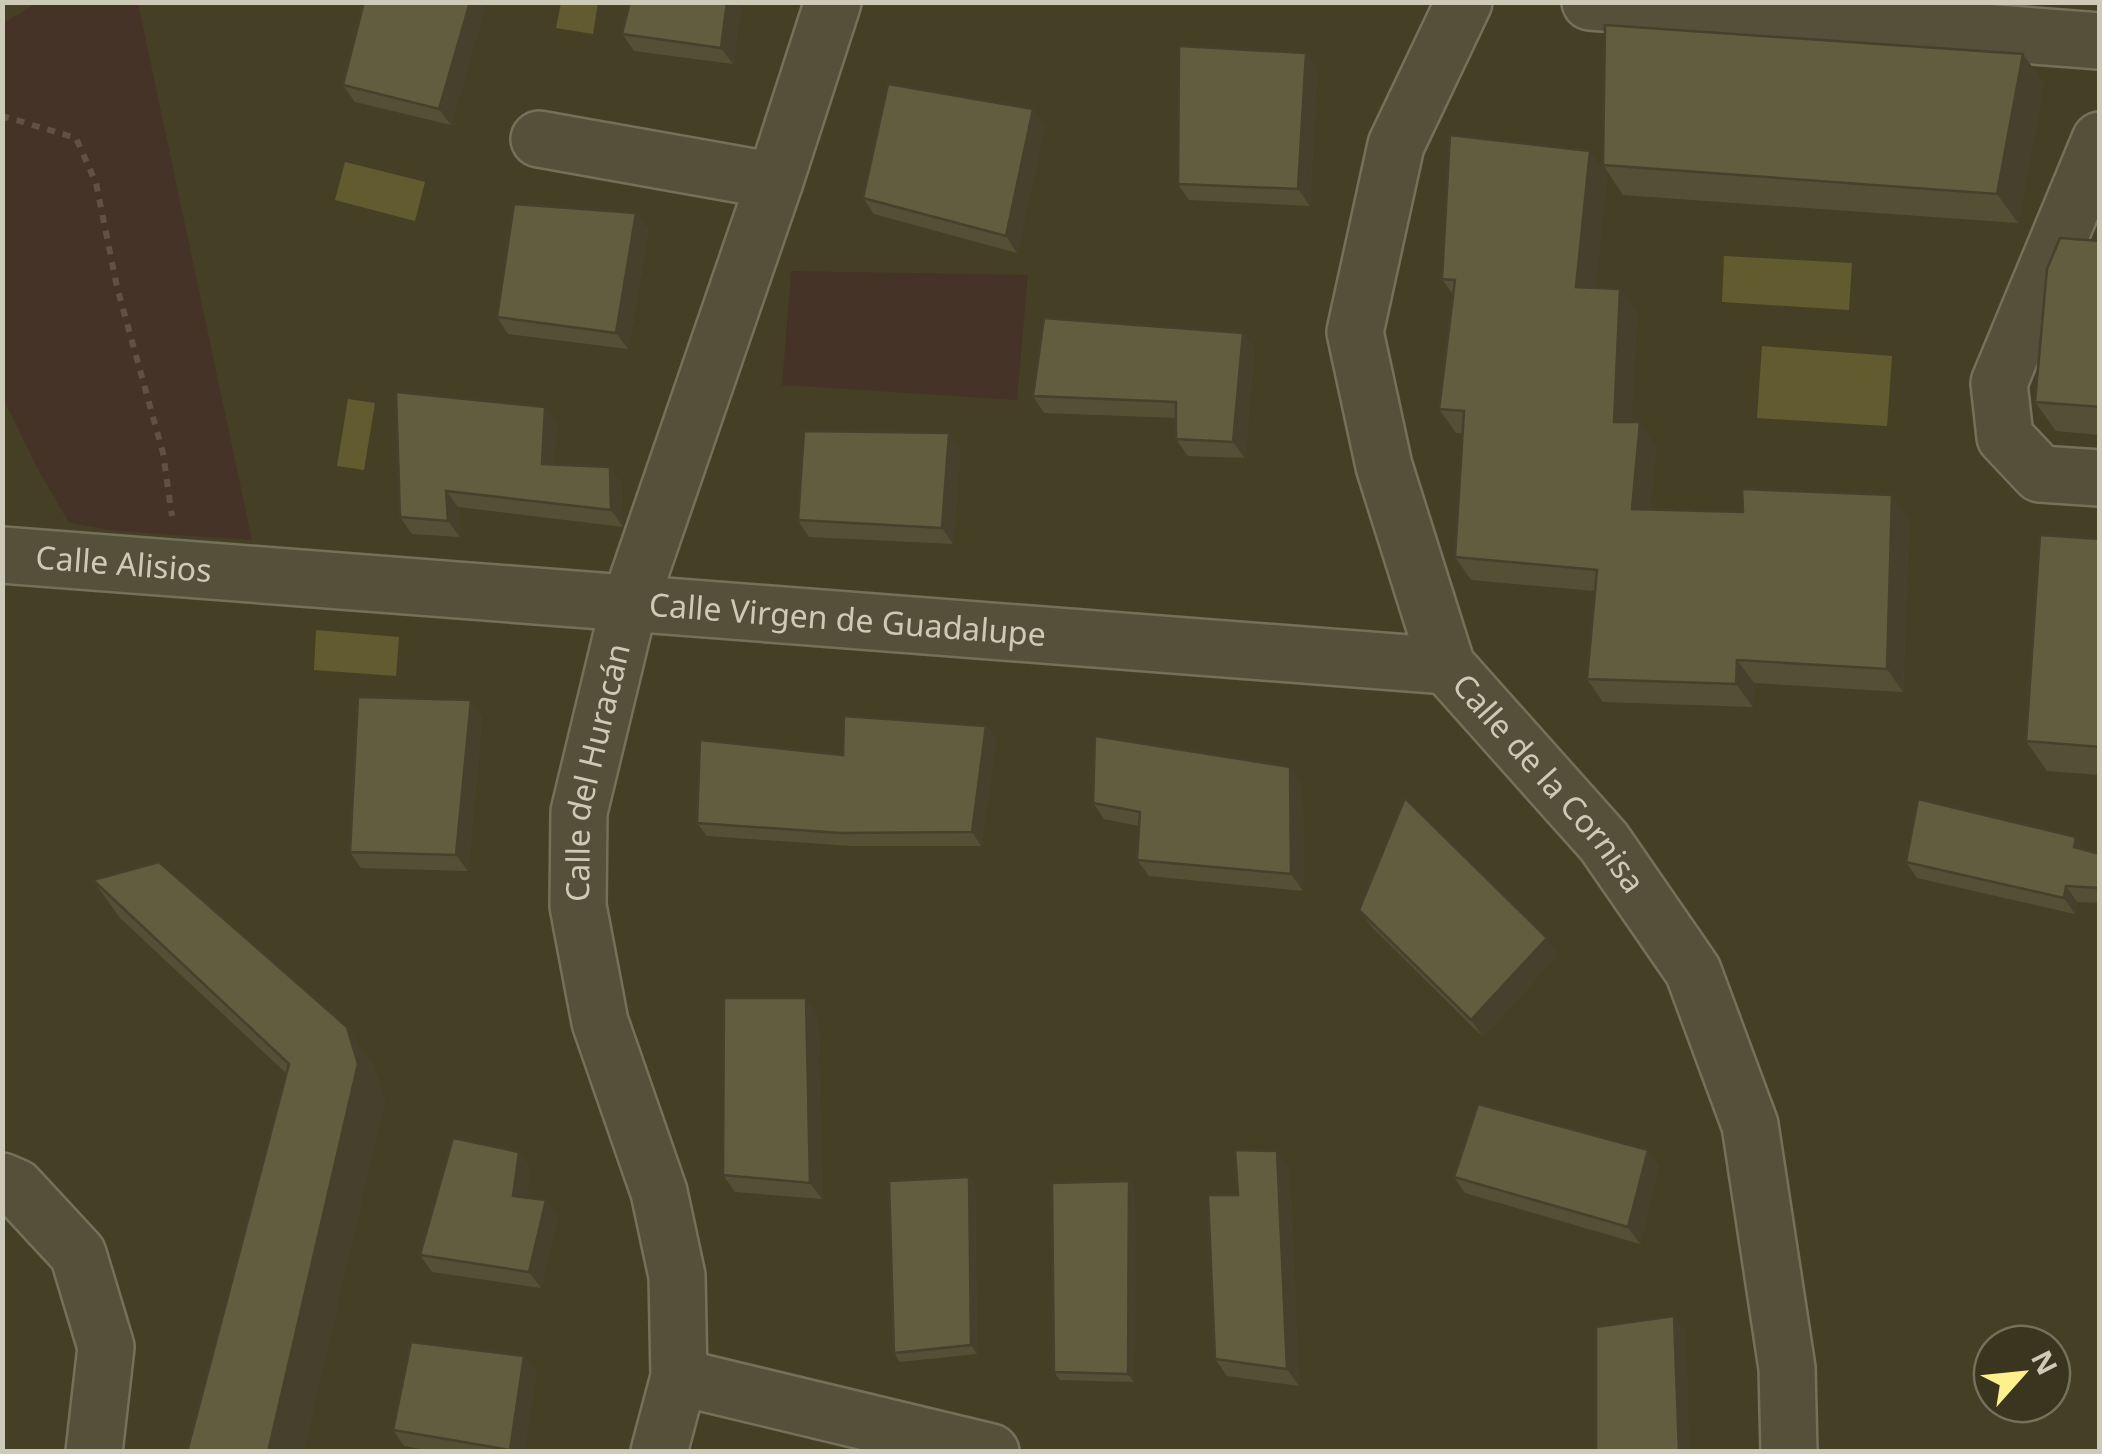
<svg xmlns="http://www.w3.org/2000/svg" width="2102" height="1454" viewBox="0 0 2102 1454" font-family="'Noto Sans',sans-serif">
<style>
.green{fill:#463327}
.water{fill:#625b30}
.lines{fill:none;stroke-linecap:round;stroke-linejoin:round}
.street-casing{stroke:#74705b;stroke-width:60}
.path{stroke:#615046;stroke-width:6;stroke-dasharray:8 8;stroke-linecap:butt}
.street{stroke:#54503a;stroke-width:55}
.wall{fill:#545036}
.shaded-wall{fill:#45412c}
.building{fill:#625d3f;stroke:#45412c;stroke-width:2.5}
.labels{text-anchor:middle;stroke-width:9;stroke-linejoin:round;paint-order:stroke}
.street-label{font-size:32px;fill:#cdcbb7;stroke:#39351e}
</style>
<rect width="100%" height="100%" fill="#454025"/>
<g class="green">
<polygon points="37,3 138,3 252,540 117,531 69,523 37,468 3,398 3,23"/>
<polygon points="791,271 1028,275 1017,400 782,385"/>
</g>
<g class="water">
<polygon points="561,3 598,3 593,34 556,28"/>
<polygon points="345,162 425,182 415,221 335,200"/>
<polygon points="1724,256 1852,263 1849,310 1722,302"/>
<polygon points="1762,346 1892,356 1887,426 1757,418"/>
<polygon points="348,399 375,403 364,470 337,466"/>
<polygon points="316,630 399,637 396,676 314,670"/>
</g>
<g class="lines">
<g class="street-casing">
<g id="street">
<path id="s1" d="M1464 2 1396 145 1355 332 1384 466 1447 666 1604 842 1693 971 1750 1125 1787 1368 1789 1452"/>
<polyline points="1590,2 2100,41"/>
<polyline points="539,139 775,181"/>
<polyline points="2100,140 1999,383 2005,437 2040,474 2100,478"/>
<path id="s2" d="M2 555 1447 666"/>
<polyline points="2,1181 16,1187 78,1254 106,1347 94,1452"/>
<polyline points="679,1377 991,1452"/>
<path id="s3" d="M659 1452 679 1377 677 1276 659 1192 600 1022 578 906 579 812 629 605 775 181 833 2"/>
</g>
</g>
<polyline class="path" points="2,120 6,117 76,138 96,183 117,287 163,453 172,516"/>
<use href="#street" class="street"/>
</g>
<g class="wall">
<polygon points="364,2 486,2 451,125 355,102 343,85"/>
<polygon points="630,2 741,2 733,64 634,51 622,34"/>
<polygon points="1306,53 1317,69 1310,206 1189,200 1178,184"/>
<polygon points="2023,54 2044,84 2018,223 1623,195 1603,165"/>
<polygon points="1045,126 1017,253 874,214 863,198"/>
<polygon points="1607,175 1595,288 1637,313 1631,422 1656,446 1650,509 1909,518 1903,692 1754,683 1753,707 1603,702 1587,679 1595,591 1471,580 1455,557 1462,433 1456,433 1439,409 1453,295 1442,279"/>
<polygon points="648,229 628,349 508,334 497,317"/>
<polygon points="2100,241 2100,435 2056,431 2035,402"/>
<polygon points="1243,333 1254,350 1245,458 1188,456 1176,439 1176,418 1044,413 1033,396"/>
<polygon points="557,423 554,464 610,467 621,484 623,527 458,507 460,537 412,534 400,517"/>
<polygon points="960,449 953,544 809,537 798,520"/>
<polygon points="2100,539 2100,775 2047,771 2026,741"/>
<polygon points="482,717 468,871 361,868 350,852"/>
<polygon points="986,726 996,739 981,846 851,846 707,836 697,823 843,755"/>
<polygon points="1302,784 1303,891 1149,876 1137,860 1139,826 1104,819 1093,803"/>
<polygon points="2085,850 2100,854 2100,903 2077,902 2075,914 1917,878 1906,862"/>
<polygon points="93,880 373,1065 385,1102 287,1074 120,918"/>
<polygon points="1359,910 1558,954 1483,1037 1371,926"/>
<polygon points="818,1015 822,1199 735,1192 723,1175"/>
<polygon points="1648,1150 1659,1166 1640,1244 1465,1193 1454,1177"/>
<polygon points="519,1152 530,1169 526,1198 558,1217 541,1288 432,1272 420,1255"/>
<polygon points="1289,1168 1299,1386 1227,1376 1215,1359 1238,1195"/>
<polygon points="969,1177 975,1186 977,1354 900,1362 894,1353"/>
<polygon points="1129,1181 1135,1190 1134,1382 1060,1380 1054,1372"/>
<polygon points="524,1356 536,1372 524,1452 435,1452 404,1446 393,1430"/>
</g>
<g class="shaded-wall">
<polygon points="470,2 486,2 451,125 439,109"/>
<polygon points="727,2 741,2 733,64 721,48"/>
<polygon points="1306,53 1317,69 1310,206 1298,189"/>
<polygon points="2023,54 2044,84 2018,223 1997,194"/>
<polygon points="1033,109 1045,126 1017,253 1006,236"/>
<polygon points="1590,151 1607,175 1593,310 1576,287"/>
<polygon points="636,213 648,229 628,349 616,333"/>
<polygon points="1620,289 1637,313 1630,445 1614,422"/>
<polygon points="1243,333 1254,350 1245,458 1233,442"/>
<polygon points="545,407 557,423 553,480 542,464"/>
<polygon points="1640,422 1656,446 1648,532 1632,509"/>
<polygon points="949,433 960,449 953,544 942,528"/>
<polygon points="610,467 621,484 623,527 611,510"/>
<polygon points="446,491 458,507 460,537 448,521"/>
<polygon points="1892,495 1909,518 1903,692 1887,669"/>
<polygon points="1737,660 1754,683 1753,707 1736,684"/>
<polygon points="471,700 482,717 468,871 456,855"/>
<polygon points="986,726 996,739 981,846 972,832"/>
<polygon points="1290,767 1302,784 1303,891 1291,874"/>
<polygon points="2076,837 2087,853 2074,847"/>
<polygon points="2066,886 2077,902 2075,914 2064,898"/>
<polygon points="1547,938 1558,954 1483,1037 1471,1020"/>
<polygon points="806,998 818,1015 822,1199 810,1183"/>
<polygon points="347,1027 373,1065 385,1102 304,1452 268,1452"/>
<polygon points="1648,1150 1659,1166 1640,1244 1628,1227"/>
<polygon points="1277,1151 1289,1168 1299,1386 1287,1369"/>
<polygon points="519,1152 530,1169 524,1212 513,1196"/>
<polygon points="969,1177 975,1186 977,1354 971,1345"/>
<polygon points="1129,1181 1135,1190 1134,1382 1128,1374"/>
<polygon points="546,1200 558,1217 541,1288 529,1272"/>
<polygon points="1674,1316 1686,1332 1690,1452 1679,1452"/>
<polygon points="524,1356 536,1372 524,1452 510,1452"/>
</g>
<g class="building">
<polygon points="364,2 470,2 439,109 343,85"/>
<polygon points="630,2 727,2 721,48 622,34"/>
<polygon points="1605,25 2023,54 1997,194 1603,165"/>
<polygon points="1179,46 1306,53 1298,189 1178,184"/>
<polygon points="888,84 1033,109 1006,236 863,198"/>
<polygon points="1450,135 1590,151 1576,287 1620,289 1614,422 1640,422 1632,509 1743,512 1742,489 1892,495 1887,669 1737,660 1736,684 1587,679 1597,570 1455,557 1464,411 1439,409 1455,280 1442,279"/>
<polygon points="514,204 636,213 616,333 497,317"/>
<polygon points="2060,238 2100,241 2100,407 2035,402 2047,269"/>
<polygon points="1044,318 1243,333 1233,442 1176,439 1176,402 1033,396"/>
<polygon points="396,392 545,407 542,464 610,467 611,510 446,491 448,521 400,517"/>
<polygon points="804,431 949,433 942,528 798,520"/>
<polygon points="2040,535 2100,539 2100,747 2026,741"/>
<polygon points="358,697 471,700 456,855 350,852"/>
<polygon points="844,716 986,726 972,832 841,833 697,823 700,740 843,755"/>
<polygon points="1095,736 1290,767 1291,874 1137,860 1140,812 1093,803"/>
<polygon points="1405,798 1547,938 1471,1020 1359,910"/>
<polygon points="1918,799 2076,837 2074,847 2100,854 2100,888 2066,886 2064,898 1906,862"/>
<polygon points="159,862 347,1027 358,1064 268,1452 187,1452 289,1064 93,880"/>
<polygon points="724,998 806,998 810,1183 723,1175"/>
<polygon points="1478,1104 1648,1150 1628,1227 1454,1177"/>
<polygon points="453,1138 519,1152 513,1196 546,1200 529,1272 420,1255"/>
<polygon points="1235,1150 1277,1151 1287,1369 1215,1359 1208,1195 1238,1195"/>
<polygon points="969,1177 971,1345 894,1353 889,1181"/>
<polygon points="1129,1181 1128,1374 1054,1372 1052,1183"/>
<polygon points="1674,1316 1679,1452 1596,1452 1596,1327"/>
<polygon points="411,1342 524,1356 510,1450 393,1430"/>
</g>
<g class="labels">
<g class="street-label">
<text dy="11" stroke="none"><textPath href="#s2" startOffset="122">Calle Alisios</textPath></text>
<text dy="11" stroke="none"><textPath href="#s2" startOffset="848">Calle Virgen de Guadalupe</textPath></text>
<text dy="11" stroke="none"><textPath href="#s3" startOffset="698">Calle del Huracán</textPath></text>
<text dy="11" stroke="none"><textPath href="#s1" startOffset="852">Calle de la Cornisa</textPath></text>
</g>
</g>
<rect width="2102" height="1454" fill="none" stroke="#cdcbb7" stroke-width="10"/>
<g transform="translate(2022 1374) rotate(63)"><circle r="48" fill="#39351e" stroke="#74715b" stroke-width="2.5"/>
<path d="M0-8L18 38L0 25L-18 38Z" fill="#fef18b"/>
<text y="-15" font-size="28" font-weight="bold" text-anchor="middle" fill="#cdcbb7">N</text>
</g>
</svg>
